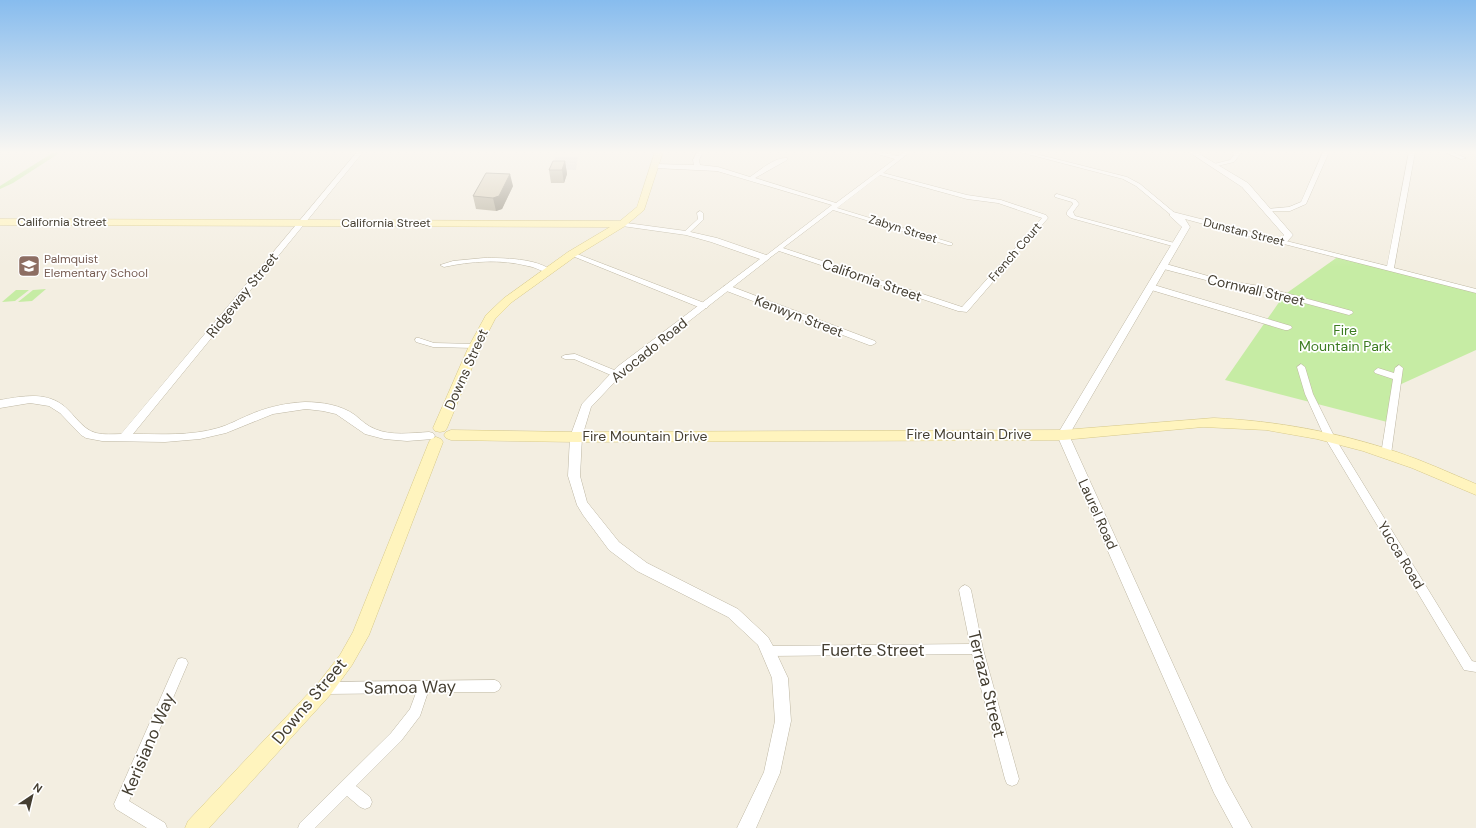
<svg xmlns="http://www.w3.org/2000/svg" width="1476" height="828" viewBox="0 0 1476 828" font-family="'DM Sans',sans-serif">
<style>
.green{fill:#c6eca4}
.parking{fill:#e2dfda}
.lines{fill:none;stroke-linecap:round;stroke-linejoin:round}
.minor-casing{stroke:#beb7a3;stroke-width:1}
.tertiary-casing{stroke:#beb7a3;stroke-width:1}
.secondary-casing{stroke:#d7c98b;stroke-width:1}
.minor{fill:#fff;fill-rule:evenodd}
.tertiary{fill:#fff;fill-rule:evenodd}
.secondary{fill:#fff4be;fill-rule:evenodd}
.wall{fill:#b6af9c}
.shaded-wall{fill:#948e7f}
.building{fill:#d4cbb5;stroke:#948e7f}
.labels{text-anchor:middle;stroke-width:3.5;stroke-linejoin:round;paint-order:stroke}
.far-street-label{font-size:12px;fill:#443e31;stroke:#fff}
.far-education-label{font-size:12px;fill:#785e54;stroke:#fff;text-anchor:start}
.street-label{font-size:14px;fill:#443e31;stroke:#fff}
.park-label{font-size:14px;fill:#3c7b20;stroke:#fff}
.near-street-label{font-size:17px;fill:#443e31;stroke:#fff}
</style>
<rect width="100%" height="100%" fill="#f3eee1"/>
<g class="green">
<polygon points="54,152 61,152 13,183 0,189 0,186"/>
<polygon points="1339,256 1476,291 1476,350 1397,386 1391,423 1225,380 1284,295"/>
<polygon points="46,289 32,301 18,302 33,290"/>
<polygon points="16,290 29,290 15,301 2,302"/>
</g>
<polygon class="parking" points="556,157 578,157 576,170 551,169"/>
<g class="lines">
<g class="minor-casing">
<g id="minor">
<path d="M697 152H703L699 160 700 165 718 167 750 177C760 170 775 157 787 158V160L755 178 836 203 895 159 874 153 873 152H881L898 156 904 152H910L883 173 967 195 1001 200 1046 215 1048 218 967 312 958 311 779 251 768 259H764V257L832 205 717 171 655 168 652 166 655 164 694 165 693 160ZM880 175 967 199 998 203 1042 218 962 307 783 248 833 210 948 245H952V243L837 208Z"/>
<polygon points="1020,152 1028,152 1127,177 1140,184 1176,214 1171,215 1136,186 1123,179"/>
<polygon points="1236,152 1242,152 1234,162 1213,167 1210,165 1230,160"/>
<polygon points="1323,152 1329,152 1306,204 1290,211 1266,211 1266,209 1289,207 1301,202"/>
<polygon points="1409,152 1415,152 1394,268 1476,289 1476,293 1280,243 1280,241 1282,240 1387,266"/>
<polygon points="1444,152 1451,152 1466,158 1461,159"/>
<polygon points="1057,194 1076,200 1079,204 1073,212 1075,216 1178,244 1179,245 1176,247 1071,218 1067,215 1067,212 1073,204 1072,202 1055,197 1055,195"/>
<polygon points="700,211 703,213 703,220 688,234 684,234 684,232 698,219 697,213"/>
<polygon points="572,252 707,304 708,306 707,308 701,308 570,255 570,253"/>
<path d="M484 258C503 258 537 258 552 271L548 273C541 271 535 267 528 266 501 259 471 261 444 267L440 265 453 261Z"/>
<polygon points="1160,264 1166,264 1222,280 1260,286 1352,311 1353,313 1349,315 1256,290 1221,284 1160,268"/>
<polygon points="1148,285 1154,285 1291,326 1292,328 1288,330 1285,330 1148,289"/>
<polygon points="724,286 730,286 875,341 876,343 872,345 869,345 724,290"/>
<polygon points="416,338 419,338 434,343 475,344 479,346 475,348 433,347 416,342 415,340"/>
<polygon points="575,354 619,372 620,374 616,377 613,376 574,359 565,359 561,357 565,355"/>
<polygon points="1301,364 1305,367 1313,394 1335,438 1472,661 1476,662 1476,672 1464,670 1325,438 1305,394 1297,367"/>
<polygon points="1399,365 1403,368 1391,454 1386,457 1381,454 1393,379 1375,373 1374,371 1378,368 1394,373 1395,368"/>
<polygon points="965,585 969,587 971,590 983,649 1019,779 1017,784 1012,786 1007,784 1005,779 972,654 768,656 764,655 762,651 764,647 768,646 970,644 959,590 961,587"/>
<polygon points="182,658 186,659 188,663 129,801 165,823 167,828 147,828 116,809 114,804 176,663 178,659"/>
<polygon points="495,680 499,682 501,686 499,690 495,692 428,692 420,716 401,741 356,786 370,797 372,802 370,807 365,809 360,807 347,796 315,828 298,828 300,823 391,733 410,709 416,693 325,694 321,692 319,688 321,684 325,682"/>
</g>
</g>
<g class="tertiary-casing">
<g id="tertiary">
<path d="M357 152H363L133 434C161 434 191 436 218 428 229 425 239 419 249 415 267 407 286 403 305 402 322 402 341 405 355 415 361 420 367 426 375 429 391 436 411 433 429 432L433 433 435 436 433 439 407 441 384 439 365 434 336 414 323 411 306 409 273 414 226 433 200 439 165 442 102 441 86 438 81 435 60 413 49 406 30 403 0 408V400C19 397 40 392 58 402 72 409 80 429 96 433 104 435 113 434 121 434Z"/>
<polygon points="1189,152 1196,152 1248,183 1293,235 1285,244 1282,245 1185,219 1190,227 1069,435 1226,781 1252,828 1233,828 1214,793 1057,435 1182,227 1170,216 1170,212 1173,212 1280,239 1284,235 1242,187"/>
<polygon points="619,222 686,231 717,238 769,256 770,258 625,371 591,407 582,437 580,476 587,502 619,542 647,563 738,609 768,637 773,646 788,678 791,721 780,773 756,828 737,828 764,772 775,721 772,678 761,652 758,645 728,617 637,571 609,550 583,515 577,505 568,476 570,437 582,404 617,367 760,259 711,242 686,235 622,226 619,226"/>
</g>
</g>
<g class="secondary-casing">
<g id="secondary">
<polygon points="655,152 663,152 644,210 625,226 576,256 512,302 495,319 481,346 447,428 445,431 440,432 435,431 433,428 469,346 486,315 504,298 568,252 610,227 0,225 0,219 620,221 637,207"/>
<path d="M1214 418C1277 421 1337 432 1397 452 1424 461 1450 473 1476 484V495L1412 468 1363 451 1317 439 1266 430 1203 427 1063 440 576 442 451 440 446 438 444 435 446 432 451 430 576 432 1063 430Z"/>
<polygon points="436,437 441,439 443,442 369,635 352,665 331,694 209,828 185,828 188,821 319,682 340,655 353,632 429,442 431,439"/>
</g>
</g>
<use href="#minor" class="minor"/>
<use href="#tertiary" class="tertiary"/>
<use href="#secondary" class="secondary"/>
</g>
<g class="wall">
<polygon points="565,161 567,174 564,183 551,183 549,170"/>
<polygon points="513,186 502,209 496,211 476,209 473,196"/>
</g>
<g class="shaded-wall">
<polygon points="565,161 567,174 564,183 562,170"/>
<polygon points="510,174 513,186 502,209 496,211 493,198"/>
</g>
<g class="building">
<polygon points="553,161 565,161 562,170 549,170"/>
<polygon points="486,173 510,174 499,196 493,198 473,196"/>
</g>
<linearGradient id="sky" x2="0" y2="1"><stop stop-color="#87bcee"/><stop offset="0.57" stop-color="#faf7f2"/><stop offset="1" stop-color="#faf7f2" stop-opacity="0"/></linearGradient>
<rect width="1476" height="267" fill="url(#sky)"/>
<defs>
<g id="school-square" transform="scale(1.15)"><rect x="-9" y="-9" width="18" height="18" rx="4" fill="#8d6e63" stroke="#fff"/><path d="M0-5L7-2L0 1L-7-2ZM-4 1L0 2.5L4 1V4Q0 6-4 4Z" fill="#fff"/></g>
</defs>
<g fill-rule="evenodd">
<use href="#school-square" x="29" y="266"/>
</g>
<g class="labels">
<g class="far-street-label">
<text x="62" y="226">California Street</text>
<text x="386" y="227">California Street</text>
<text transform="translate(903 229) rotate(17)" y="4">Zabyn Street</text>
<text transform="translate(1244 232) rotate(14)" y="4">Dunstan Street</text>
<text transform="translate(1015 252) rotate(-49)" y="4">French Court</text>
</g>
<g class="far-education-label">
<text x="44" y="263">Palmquist<tspan x="44" dy="14">Elementary School</tspan></text>
</g>
<g class="street-label">
<text transform="translate(872 280) rotate(19)" y="5">California Street</text>
<text transform="translate(1256 290) rotate(13)" y="5">Cornwall Street</text>
<text transform="translate(242 295) rotate(-51)" y="5">Ridgeway Street</text>
<text transform="translate(799 316) rotate(21)" y="5">Kenwyn Street</text>
<text transform="translate(649 350) rotate(-39)" y="5">Avocado Road</text>
<text transform="translate(466 369) rotate(-66)" y="5">Downs Street</text>
<text x="969" y="439">Fire Mountain Drive</text>
<text x="645" y="441">Fire Mountain Drive</text>
<text transform="translate(1098 514) rotate(66)" y="5">Laurel Road</text>
<text transform="translate(1401 555) rotate(59)" y="5">Yucca Road</text>
</g>
<g class="park-label">
<text x="1345" y="335">Fire<tspan x="1345" dy="16">Mountain Park</tspan></text>
</g>
<g class="near-street-label">
<text x="873" y="656">Fuerte Street</text>
<text transform="translate(987 684) rotate(76)" y="6">Terraza Street</text>
<text transform="translate(410 687) rotate(-1)" y="6">Samoa Way</text>
<text transform="translate(309 701) rotate(-50)" y="6">Downs Street</text>
<text transform="translate(148 744) rotate(-67)" y="6">Kerisiano Way</text>
</g>
</g>
<g transform="translate(32 796) rotate(35)" stroke="#ffffff" stroke-width="3" paint-order="stroke">
<path d="M0-3L7 15L0 10L-7 15Z" fill="#443e31"/>
<text y="-6" font-size="11" font-weight="bold" text-anchor="middle" fill="#443e31">N</text>
</g>
</svg>
